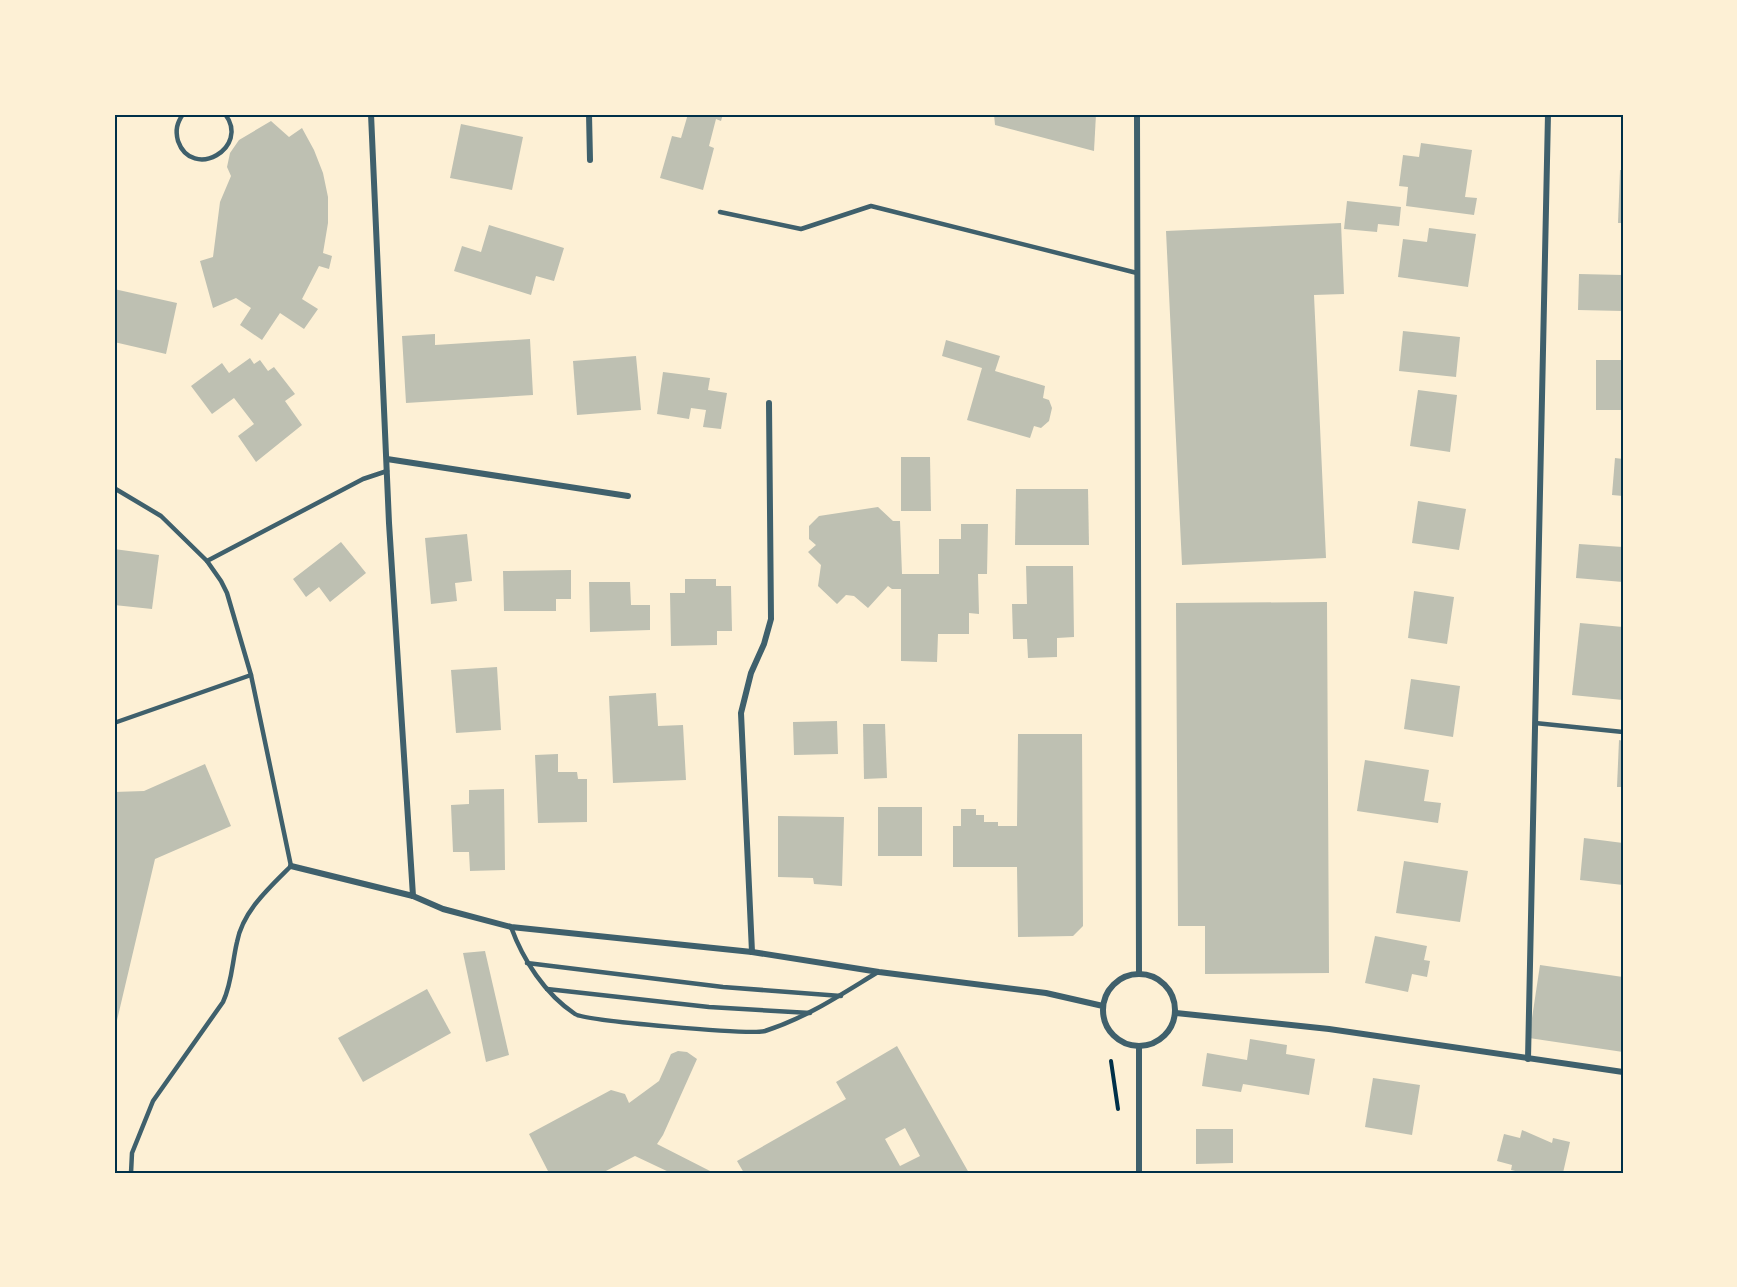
<svg xmlns="http://www.w3.org/2000/svg" width="1737" height="1287" viewBox="0 0 1737 1287" font-family="'Nunito Sans',sans-serif">
<style>
.building{fill:#bec0b2;fill-rule:evenodd}
.lines{fill:none;stroke-linecap:round;stroke-linejoin:round}
.path{stroke:#003049;stroke-width:4}
.service{stroke:#3f606c;stroke-width:4.5}
.minor{stroke:#3f606c;stroke-width:6}
.neatline{fill:none;stroke:#003049;stroke-width:2}
</style>
<rect width="100%" height="100%" fill="#fdf0d5"/>
<g class="building">
<polygon points="688,114 723,114 721,121 716,119 709,146 714,148 703,190 660,178 672,136 681,138"/>
<polygon points="994,114 1096,114 1094,151 995,125"/>
<polygon points="271,121 289,137 302,128 314,150 323,173 328,197 328,223 323,253 332,256 329,269 319,266 302,299 318,309 304,329 280,313 262,340 240,325 251,308 236,298 213,308 200,261 213,257 220,202 231,176 227,167 230,153 239,140"/>
<polygon points="461,124 523,137 512,190 450,178"/>
<polygon points="1421,143 1472,150 1465,197 1477,198 1474,215 1406,206 1408,187 1399,186 1403,155 1419,157"/>
<polygon points="1620,170 1623,170 1623,223 1618,223"/>
<polygon points="1347,201 1401,207 1399,226 1378,224 1377,232 1344,229"/>
<polygon points="1341,223 1344,294 1314,295 1326,558 1182,565 1166,231"/>
<polygon points="489,225 564,248 554,281 536,276 531,295 454,271 462,246 481,252"/>
<polygon points="1429,228 1476,234 1468,287 1398,277 1403,239 1427,242"/>
<polygon points="1579,274 1623,275 1623,311 1578,310"/>
<polygon points="114,289 177,303 166,354 114,342"/>
<polygon points="1403,331 1460,337 1456,377 1399,371"/>
<polygon points="435,334 435,345 530,339 533,395 406,403 402,336"/>
<polygon points="946,340 1000,356 995,371 1045,386 1043,398 1049,400 1052,408 1049,421 1041,428 1034,426 1030,438 967,420 982,368 942,356"/>
<polygon points="636,356 641,410 577,415 573,361"/>
<polygon points="250,358 254,364 260,360 268,371 274,367 295,394 285,401 302,425 256,462 238,436 254,424 234,398 212,414 191,386 222,363 229,373"/>
<rect x="1596" y="360" width="27" height="50"/>
<polygon points="663,372 710,378 708,390 727,393 721,429 703,427 706,410 691,408 689,419 657,414"/>
<polygon points="1418,390 1457,395 1450,452 1410,446"/>
<polygon points="901,457 930,457 931,511 901,511"/>
<polygon points="1615,458 1623,459 1623,496 1612,495"/>
<polygon points="1016,489 1088,489 1089,545 1015,545"/>
<polygon points="1418,501 1466,509 1459,550 1412,543"/>
<polygon points="878,507 893,521 900,521 902,574 939,574 939,539 961,539 961,524 988,524 987,574 978,574 979,614 969,613 969,634 938,634 937,662 901,661 901,589 892,589 888,586 868,608 854,596 846,595 837,604 818,586 821,565 808,552 816,545 809,539 809,526 819,516"/>
<polygon points="467,534 472,581 455,583 457,601 431,604 425,538"/>
<polygon points="341,542 366,573 330,602 319,587 306,597 293,579"/>
<polygon points="1579,544 1623,547 1623,582 1576,578"/>
<polygon points="114,549 159,555 152,609 114,605"/>
<polygon points="1026,566 1073,566 1074,637 1057,638 1057,657 1028,658 1027,639 1013,639 1012,604 1027,604"/>
<polygon points="571,570 571,599 556,599 556,611 504,611 503,571"/>
<polygon points="685,579 716,579 716,586 731,586 732,631 717,631 717,645 671,646 670,593 685,593"/>
<polygon points="589,582 630,582 631,605 650,605 650,630 590,632"/>
<polygon points="1414,591 1454,597 1447,644 1408,638"/>
<polygon points="1327,602 1329,973 1205,974 1205,926 1178,926 1176,603"/>
<polygon points="1580,623 1623,627 1623,700 1572,695"/>
<polygon points="497,667 501,730 456,733 451,670"/>
<polygon points="1411,679 1460,686 1453,737 1404,729"/>
<polygon points="656,693 658,726 683,725 686,780 613,783 609,696"/>
<polygon points="837,721 838,754 794,755 793,722"/>
<polygon points="863,724 885,724 887,778 864,779"/>
<polygon points="1018,734 1082,734 1083,926 1073,936 1018,937 1017,867 953,867 953,826 961,826 961,809 976,809 976,815 984,815 984,822 998,822 998,826 1017,826"/>
<polygon points="1619,740 1623,741 1623,787 1617,787"/>
<polygon points="558,754 558,772 577,772 578,779 587,779 587,822 538,823 535,755"/>
<polygon points="1365,760 1429,770 1424,801 1441,803 1438,823 1357,811"/>
<polygon points="205,764 231,826 155,859 114,1033 114,792 144,791"/>
<polygon points="504,789 505,870 470,871 469,852 453,852 451,805 469,804 469,790"/>
<rect x="878" y="807" width="44" height="49"/>
<polygon points="778,816 844,817 842,886 814,884 813,878 778,877"/>
<polygon points="1584,838 1623,843 1623,885 1580,880"/>
<polygon points="1404,861 1468,871 1460,922 1396,913"/>
<polygon points="1375,936 1427,946 1424,960 1430,961 1427,977 1412,974 1408,992 1365,983"/>
<polygon points="485,951 509,1055 486,1062 463,953"/>
<polygon points="1540,965 1623,977 1623,1052 1529,1038"/>
<polygon points="427,989 451,1033 363,1082 338,1038"/>
<polygon points="1250,1039 1287,1045 1286,1054 1315,1059 1309,1095 1243,1084 1241,1092 1202,1086 1207,1053 1247,1060"/>
<path d="M897 1046 969 1173H744L737 1161 846 1099 836 1082ZM905 1128 920 1156 900 1166 885 1139Z"/>
<polygon points="678,1051 687,1052 697,1059 663,1135 657,1144 714,1173 671,1173 635,1156 602,1173 549,1173 529,1134 611,1090 625,1094 629,1103 659,1081 671,1054"/>
<polygon points="1373,1078 1420,1085 1412,1135 1365,1127"/>
<polygon points="1196,1129 1233,1129 1233,1163 1196,1164"/>
<polygon points="1522,1130 1552,1143 1553,1138 1570,1142 1563,1173 1524,1173 1511,1170 1512,1165 1497,1161 1504,1134 1520,1138"/>
</g>
<g class="lines">
<polyline class="path" points="1111,1061 1118,1109"/>
<g class="service">
<path d="M183 114C177 123 175 130 178 141 192 181 251 148 225 114"/>
<polyline points="720,212 801,229 871,206 1137,273"/>
<path d="M114 488 161 516 207 561 221 581 227 593 251 675 291 866C269 888 243 911 237 942 232 963 232 983 223 1002L153 1101 132 1153 131 1173"/>
<polyline points="207,561 363,479 387,471"/>
<polyline points="114,723 251,675"/>
<polyline points="1535,723 1623,732"/>
<path d="M511 927C523 960 545 994 575 1014 586 1021 751 1035 765 1031 808 1017 840 995 878 972"/>
<polyline points="527,963 723,987 841,996"/>
<polyline points="547,989 709,1007 810,1013"/>
</g>
<g class="minor">
<polyline points="371,114 389,523 413,896"/>
<polyline points="589,114 590,160"/>
<polyline points="1137,114 1139,973"/>
<polyline points="387,459 628,496"/>
<polyline points="291,866 413,896 443,909 511,927 752,952 879,972 1046,993 1103,1006"/>
<polyline points="752,952 741,713 751,673 764,644 771,619 769,403"/>
<circle cx="1139" cy="1010" r="36"/>
<polyline points="1176,1013 1329,1029 1623,1072"/>
<polyline points="1139,1046 1139,1173"/>
<polyline points="1528,1059 1548,114"/>
</g>
</g>
<rect width="1737" height="1287" fill="none" stroke="#fdf0d5" stroke-width="231"/>
<rect x="116" y="116" width="1506" height="1056" class="neatline"/>
</svg>
